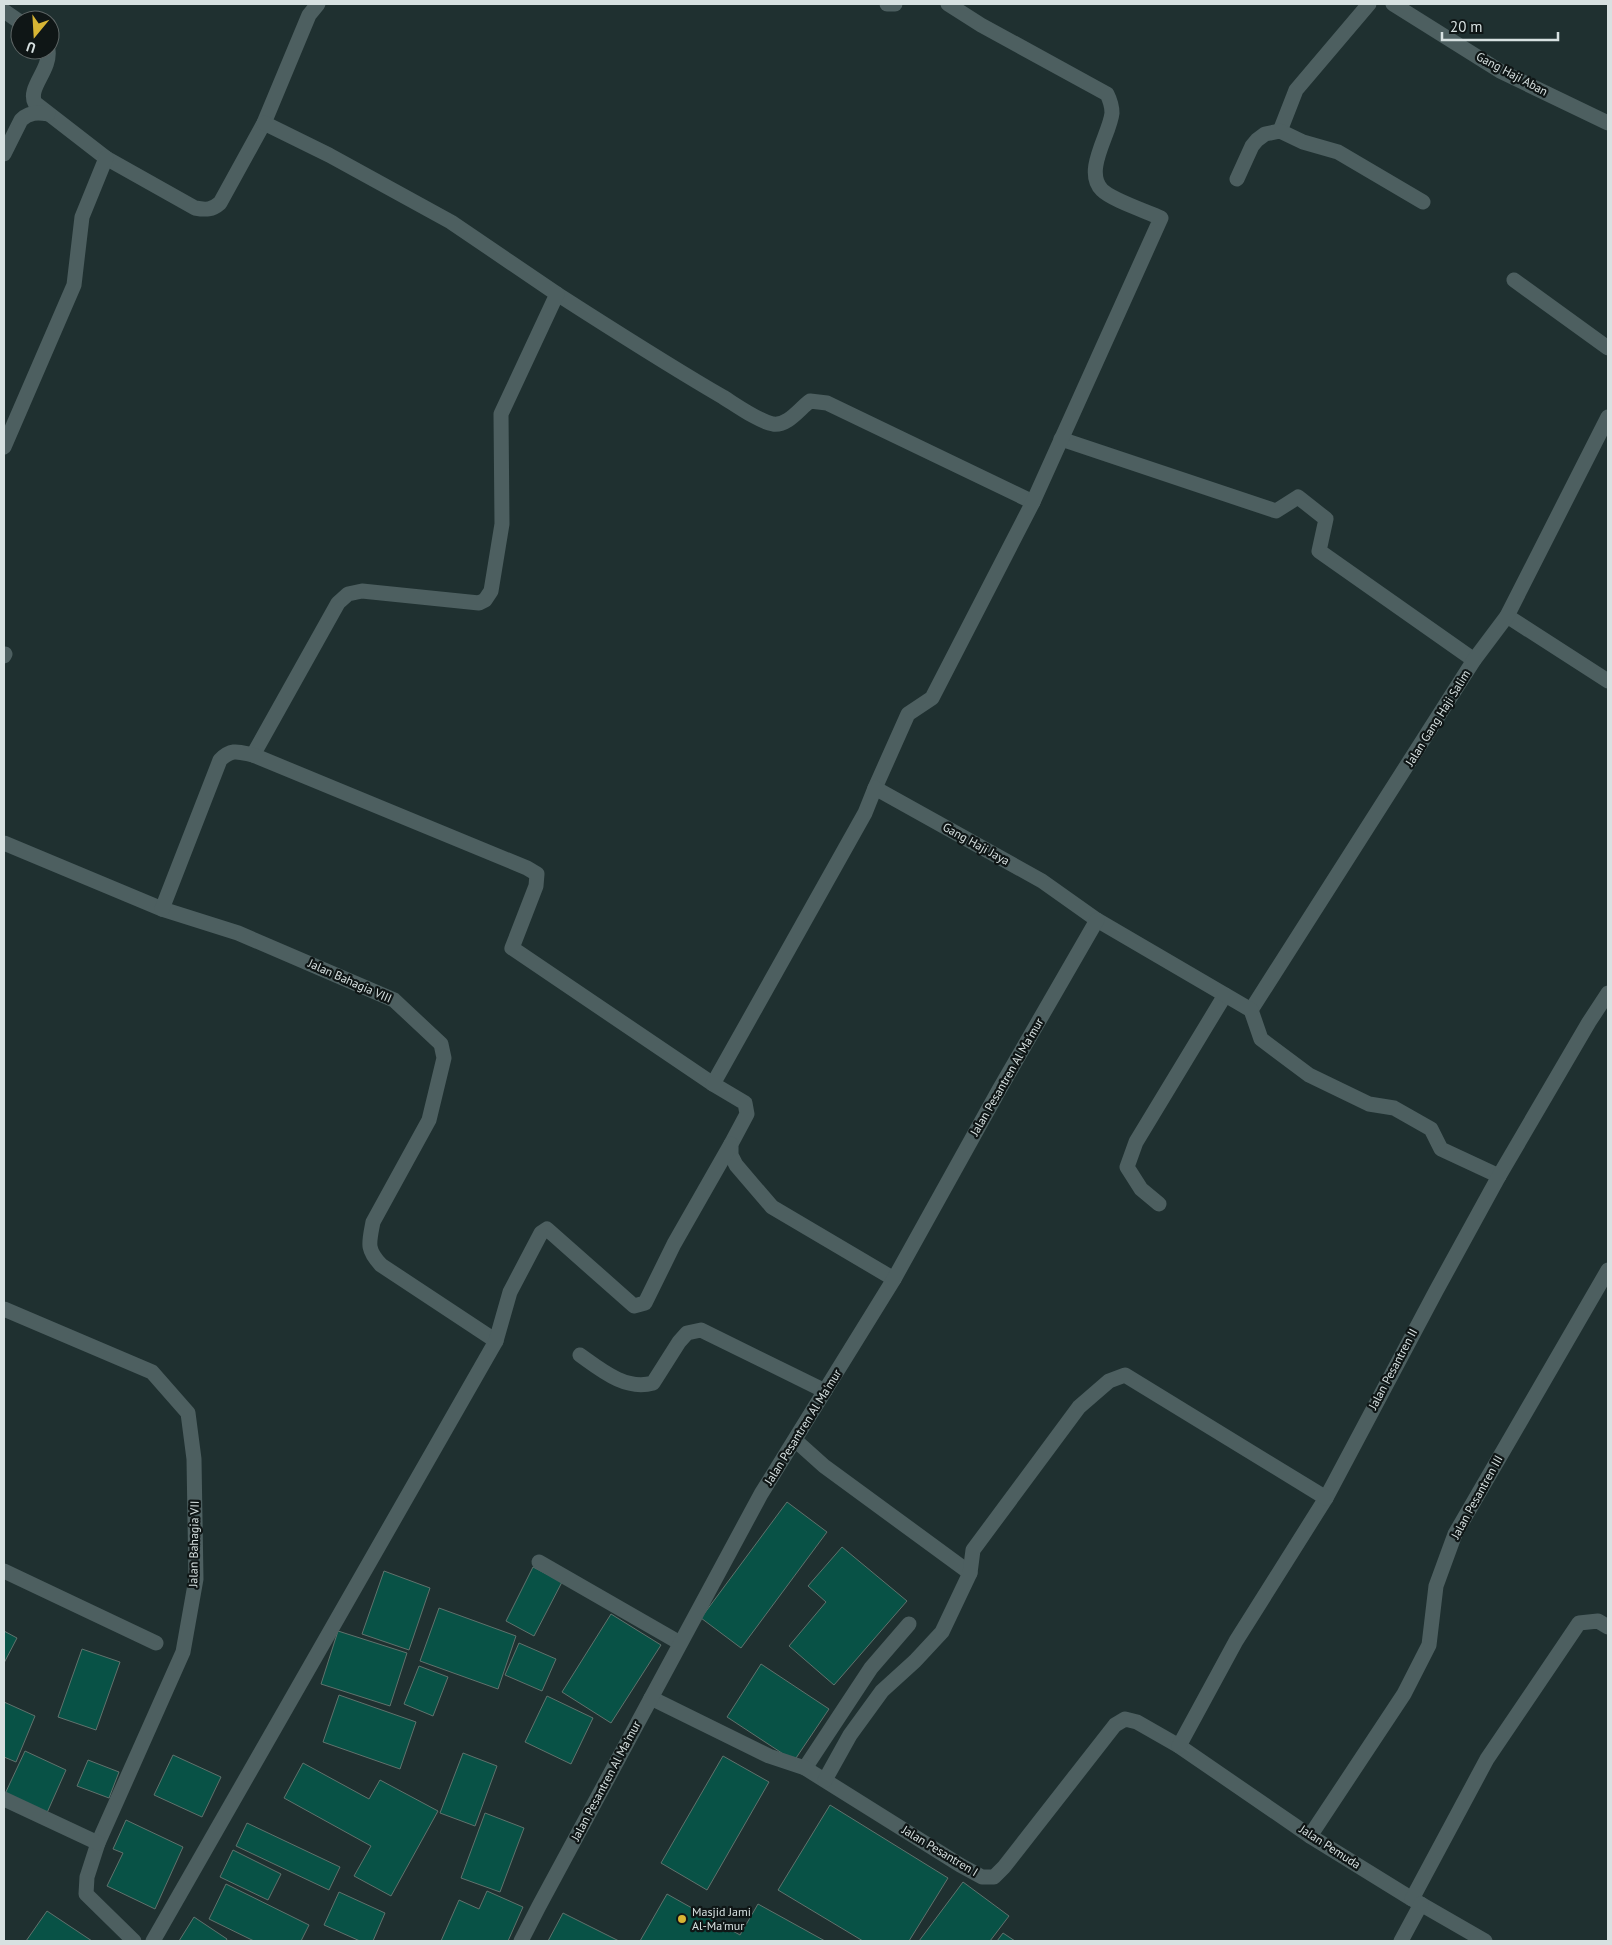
<svg xmlns="http://www.w3.org/2000/svg" width="1612" height="1945" viewBox="0 0 1612 1945" font-family="'PT Sans',sans-serif">
<style>
.building{fill:#085246;stroke:#60726d}
.lines{fill:none;stroke-linecap:round;stroke-linejoin:round}
.lane{stroke:#4d5f60;stroke-width:15}
.street{stroke:#4d5f60;stroke-width:15}
.poi-dot{fill:#d7b534;stroke:#0f1616;stroke-width:2}
.labels{text-anchor:middle;stroke-width:4.5;stroke-linejoin:round;paint-order:stroke}
.street-label{font-size:12px;fill:#d7e1e1;stroke:#0f1616}
.poi-label{font-size:12px;fill:#d7e1e1;stroke:#0f1616;text-anchor:start}
</style>
<rect width="100%" height="100%" fill="#1f3030"/>
<g class="building">
<polygon points="787,1502 827,1532 741,1648 701,1618"/>
<polygon points="842,1547 907,1601 834,1685 789,1646 826,1602 808,1586"/>
<polygon points="533,1567 562,1582 534,1636 506,1621"/>
<polygon points="384,1571 430,1588 409,1650 362,1634"/>
<polygon points="439,1608 516,1636 498,1689 420,1661"/>
<polygon points="611,1614 661,1645 611,1723 562,1692"/>
<polygon points="4,1631 17,1638 4,1663"/>
<polygon points="338,1631 407,1653 390,1706 321,1684"/>
<polygon points="519,1643 556,1659 542,1691 505,1675"/>
<polygon points="82,1649 120,1662 96,1730 58,1717"/>
<polygon points="761,1664 829,1709 794,1761 727,1717"/>
<polygon points="419,1666 448,1677 433,1716 404,1704"/>
<polygon points="339,1695 416,1722 400,1769 323,1742"/>
<polygon points="547,1696 593,1718 571,1764 525,1742"/>
<polygon points="4,1702 35,1716 16,1762 4,1757"/>
<polygon points="25,1751 66,1770 46,1815 4,1796"/>
<polygon points="463,1753 497,1766 475,1826 440,1813"/>
<polygon points="173,1755 221,1777 202,1817 154,1795"/>
<polygon points="723,1756 769,1782 707,1890 661,1863"/>
<polygon points="88,1760 119,1772 109,1798 77,1786"/>
<polygon points="303,1763 369,1799 380,1780 438,1811 391,1896 354,1876 371,1846 284,1798"/>
<polygon points="830,1805 948,1878 909,1941 863,1941 778,1890"/>
<polygon points="485,1813 524,1828 500,1892 461,1878"/>
<polygon points="126,1820 183,1847 155,1909 107,1886 123,1853 113,1849"/>
<polygon points="247,1823 340,1867 329,1890 236,1846"/>
<polygon points="233,1850 281,1874 268,1900 220,1877"/>
<polygon points="963,1882 1009,1916 990,1941 919,1941"/>
<polygon points="226,1884 309,1925 301,1941 254,1941 209,1919"/>
<polygon points="487,1891 523,1907 508,1941 441,1941 459,1900 479,1909"/>
<polygon points="339,1892 385,1913 373,1941 360,1941 324,1925"/>
<polygon points="667,1894 740,1935 758,1904 825,1941 640,1941"/>
<polygon points="47,1911 92,1941 26,1941"/>
<polygon points="563,1913 619,1941 548,1941"/>
<polygon points="194,1917 227,1939 226,1941 179,1941"/>
<polygon points="1003,1933 1015,1941 997,1941"/>
</g>
<g class="lines">
<g class="lane">
<polyline points="795,1440 824,1466 970,1573"/>
<polyline points="805,1768 871,1668 909,1624"/>
</g>
<g class="street">
<polyline points="887,4 895,4"/>
<polyline points="1393,4 1500,71 1608,123"/>
<polyline points="4,11 20,22"/>
<path d="M48 50C51 70 27 88 35 103L106 158 195 208C206 210 212 210 220 203L264 123 309 15 318 4"/>
<polyline points="1280,131 1296,90 1369,4"/>
<path d="M4 154 21 120C29 112 38 112 48 114"/>
<polyline points="1237,179 1252,146 1257,140 1265,134 1280,131 1303,142 1338,152 1423,202"/>
<polyline points="1514,280 1608,348"/>
<path d="M557 294C612 329 666 364 723 397 736 405 758 421 773 424 788 426 799 409 810 401L827 403 1033 502"/>
<polyline points="1061,439 1276,511 1298,497 1326,519 1319,551 1474,660"/>
<polyline points="4,447 74,285 82,217 106,158"/>
<polyline points="1507,616 1608,681"/>
<polyline points="4,656 5,654"/>
<polyline points="253,755 338,603 348,594 362,591 479,603 485,600 491,591 502,524 501,414 557,294 451,222 329,155 264,123"/>
<path d="M875 788 908 714 932 698 1033 502 1161 218C1146 211 1112 200 1102 190 1083 171 1110 134 1112 113 1112 106 1110 100 1107 94L981 25 948 4"/>
<path d="M4 843 162 909 238 933 394 1000 441 1044 444 1058 429 1120 373 1222C369 1243 366 1249 381 1265L496 1341"/>
<path d="M162 909 220 760C232 748 239 752 253 755L527 868 537 874 536 886 512 948 713 1084"/>
<polyline points="1251,1010 1474,660 1507,616 1608,417"/>
<polyline points="1159,1204 1141,1189 1127,1167 1136,1142 1225,995"/>
<polyline points="894,1279 772,1207 736,1165 731,1155 731,1144 747,1114 745,1103 713,1084 865,813 875,788 1042,881 1097,920 1251,1010 1261,1039 1309,1075 1369,1104 1394,1108 1431,1129 1441,1149 1499,1176"/>
<polyline points="4,1309 152,1372 188,1413 194,1459 196,1579 183,1652 98,1843 87,1877 86,1894 134,1941"/>
<path d="M580 1355C601 1370 626 1391 653 1383L679 1342 687 1333 701 1330 825 1391"/>
<polyline points="539,1562 680,1643"/>
<polyline points="4,1571 156,1643"/>
<polyline points="651,1698 769,1756 805,1768 960,1865 982,1877 994,1877 1004,1867 1115,1725 1125,1719 1137,1722 1179,1746 1310,1836 1412,1899 1485,1941"/>
<polyline points="1179,1746 1236,1641 1326,1498 1436,1291 1499,1176 1589,1022 1608,993"/>
<polyline points="825,1780 850,1735 882,1691 915,1661 942,1632 970,1573 973,1550 1079,1407 1109,1381 1125,1375 1326,1498"/>
<polyline points="4,1799 98,1843"/>
<polyline points="1310,1836 1404,1694 1429,1645 1436,1586 1455,1534 1608,1270"/>
<polyline points="1412,1899 1487,1759 1579,1623 1598,1621 1608,1627"/>
<polyline points="153,1941 496,1341 510,1292 541,1233 547,1229 634,1306 645,1303 674,1244 731,1144"/>
<polyline points="521,1941 539,1906 761,1494 894,1279 999,1090 1097,920"/>
<polyline points="1401,1941 1421,1904"/>
</g>
</g>
<circle class="poi-dot" cx="682" cy="1919" r="5"/>
<g class="labels">
<g class="street-label">
<text transform="translate(1512 74) rotate(28)" y="4">Gang Haji Aban</text>
<text transform="translate(1438 718) rotate(-58)" y="4">Jalan Gang Haji Salim</text>
<text transform="translate(976 844) rotate(29)" y="4">Gang Haji Jaya</text>
<text transform="translate(350 981) rotate(24)" y="4">Jalan Bahagia VIII</text>
<text transform="translate(1007 1077) rotate(-60)" y="4">Jalan Pesantren Al Ma'mur</text>
<text transform="translate(1393 1369) rotate(-62)" y="4">Jalan Pesantren II</text>
<text transform="translate(803 1427) rotate(-58)" y="4">Jalan Pesantren Al Ma'mur</text>
<text transform="translate(1477 1497) rotate(-61)" y="4">Jalan Pesantren III</text>
<text transform="translate(194 1544) rotate(-89)" y="4">Jalan Bahagia VII</text>
<text transform="translate(606 1781) rotate(-62)" y="4">Jalan Pesantren Al Ma'mur</text>
<text transform="translate(1330 1847) rotate(33)" y="4">Jalan Pemuda</text>
<text transform="translate(940 1851) rotate(31)" y="4">Jalan Pesantren I</text>
</g>
<g class="poi-label">
<text x="692" y="1916">Masjid Jami<tspan x="692" dy="14">Al-Ma'mur</tspan></text>
</g>
</g>
<rect width="1612" height="1945" fill="none" stroke="#d7e1e1" stroke-width="10"/>
<g transform="translate(35 35) rotate(198)"><circle r="24" fill="#0f1616" stroke="#5f6767"/>
<path d="M0-4L9 19L0 12L-9 19Z" fill="#d7b534"/>
<text y="-8" font-size="14" font-weight="bold" text-anchor="middle" fill="#d7e1e1">U</text>
</g>
<path d="M1442 32v8h116v-8" fill="none" stroke="#d7e1e1" stroke-width="2.5"/>
<text x="1450" y="32" font-size="15" fill="#d7e1e1" stroke="#0f1616" stroke-width="4" paint-order="stroke">20 m</text>
</svg>
